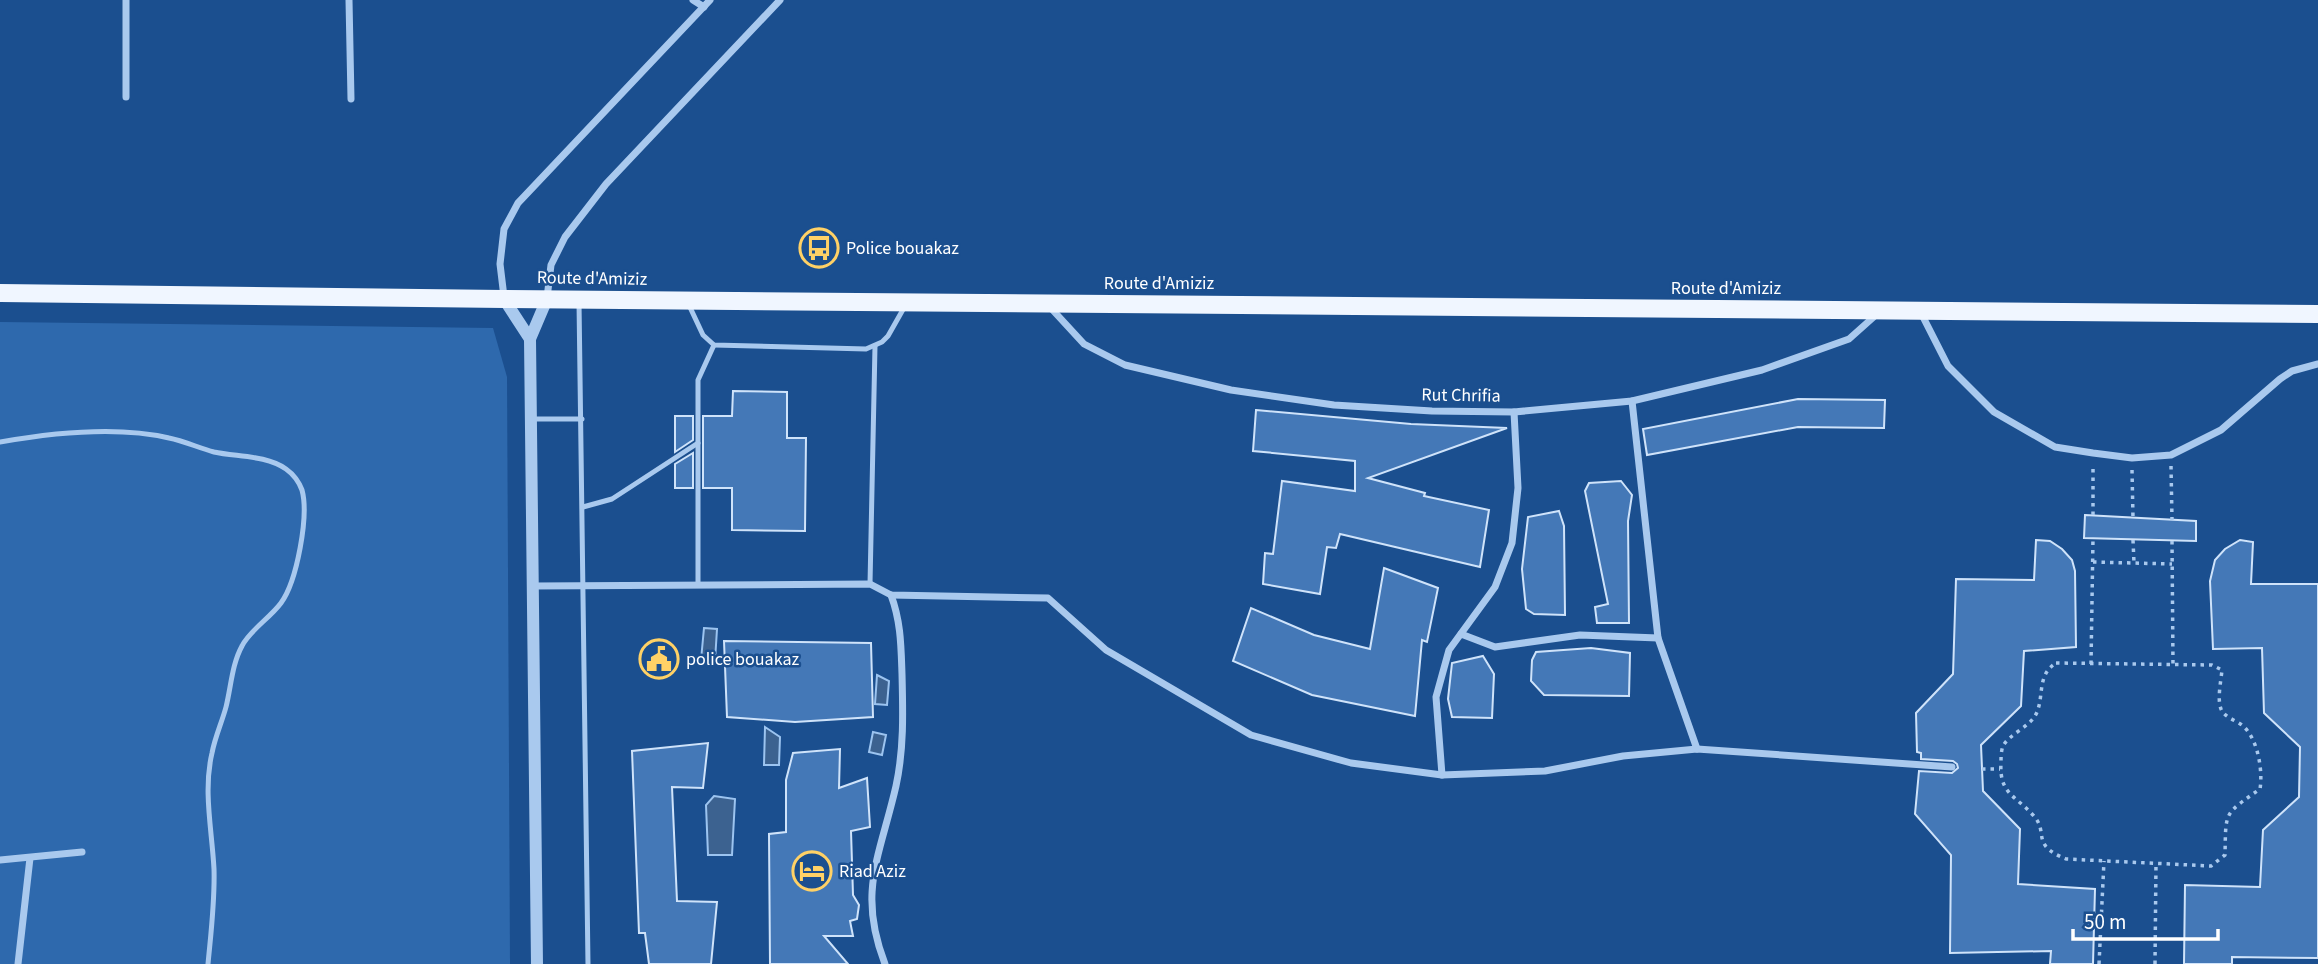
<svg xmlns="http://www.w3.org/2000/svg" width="2318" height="964" viewBox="0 0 2318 964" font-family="'Source Sans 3',sans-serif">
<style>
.green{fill:#2e69ad}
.water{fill:#3c6290;stroke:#9cc4f0;stroke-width:2}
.building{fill:#4478b7;stroke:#cfe3fa;stroke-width:2}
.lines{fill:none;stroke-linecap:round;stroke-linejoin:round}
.path{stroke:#a9c9ee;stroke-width:3.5;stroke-dasharray:3.5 5;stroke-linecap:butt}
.service{stroke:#a9c9ee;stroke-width:5}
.minor{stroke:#a9c9ee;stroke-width:7}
.tertiary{stroke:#a9c9ee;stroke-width:12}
.primary{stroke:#f0f6ff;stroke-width:18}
.labels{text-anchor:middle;stroke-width:5;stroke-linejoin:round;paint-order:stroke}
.poi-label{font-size:18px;fill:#fff;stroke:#1b4f8f;text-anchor:start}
.street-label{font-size:18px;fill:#fff;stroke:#1b4f8f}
</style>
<rect width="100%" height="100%" fill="#1b4f8f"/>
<polygon class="green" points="0,322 493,328 507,377 510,964 0,964"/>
<g class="water">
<polygon points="704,628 717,629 715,661 701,660"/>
<polygon points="877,675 889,681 887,705 875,704"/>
<polygon points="765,727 780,737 779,765 764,765"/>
<polygon points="873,732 886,735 882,755 869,752"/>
<polygon points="714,796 735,799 732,855 708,855 706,805"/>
</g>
<g class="building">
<polygon points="733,391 787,392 787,438 806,438 805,531 732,530 732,488 703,488 703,416 732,416"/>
<polygon points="1798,399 1885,400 1884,428 1798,427 1647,455 1643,429"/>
<polygon points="1256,410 1411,424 1507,428 1368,478 1425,493 1424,496 1489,510 1480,567 1340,534 1336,548 1327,547 1320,594 1263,584 1265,553 1273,554 1282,481 1355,491 1355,461 1253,451"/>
<polygon points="675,416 693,416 693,440 675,452"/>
<polygon points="693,453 693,488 675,488 675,464"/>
<polygon points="1621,481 1632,495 1628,521 1629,623 1597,623 1595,607 1608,604 1585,491 1589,483"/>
<polygon points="1559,511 1564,526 1565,615 1534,614 1526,609 1522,569 1528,517"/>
<polygon points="2085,515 2196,521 2196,541 2084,538"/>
<polygon points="2036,540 2050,541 2062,549 2072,560 2075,571 2076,647 2024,651 2021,706 1981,745 1983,791 2020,829 2018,884 2095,889 2093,964 2050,964 2051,951 1950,953 1951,855 1915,814 1919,771 1952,773 1958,768 1957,764 1953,761 1921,759 1921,753 1917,752 1916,713 1953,674 1956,579 2034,580"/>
<polygon points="2240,540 2253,542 2251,584 2318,584 2318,958 2232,957 2232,964 2184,964 2185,885 2260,887 2263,830 2299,797 2300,747 2264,713 2262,648 2213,649 2210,581 2215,560 2225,549"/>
<polygon points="1384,568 1438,588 1427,642 1422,640 1415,716 1312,695 1233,661 1251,608 1314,635 1370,649"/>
<polygon points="724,641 871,643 873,717 795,722 727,717"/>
<polygon points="1591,648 1630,653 1629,696 1544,695 1531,681 1532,660 1536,652"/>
<polygon points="1483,656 1494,674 1492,718 1452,717 1448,699 1452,663"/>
<polygon points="708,743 703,788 672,787 677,901 717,902 711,964 649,964 645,933 639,933 632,751"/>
<polygon points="840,749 839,788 867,778 870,827 851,831 853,895 859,905 857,919 850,921 853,936 824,936 848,964 770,964 769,834 786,832 786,780 793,753"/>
</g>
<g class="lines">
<g class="path">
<polyline points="2171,466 2172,520"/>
<polyline points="2132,470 2133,518"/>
<polyline points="2093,515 2093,465"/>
<polyline points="2133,540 2134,563"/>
<polyline points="2172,541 2173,665"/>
<polyline points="2093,562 2172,564"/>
<path d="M2056 663 2212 665 2222 670C2221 681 2217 699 2221 709 2225 718 2236 720 2243 726 2258 739 2263 771 2260 789 2223 815 2226 811 2225 855L2211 866 2066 859C2029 844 2050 833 2033 815 2015 795 1999 794 2001 762 2001 758 2001 751 2003 746 2010 733 2031 727 2037 712 2044 695 2037 675 2056 663Z"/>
<polyline points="2091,664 2093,538"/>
<polyline points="1982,769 2000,769"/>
<polyline points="2099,964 2104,861"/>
<polyline points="2155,964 2156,863"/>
</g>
<g class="service">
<polyline points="579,302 588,964"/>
<polyline points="688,303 703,335 714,345 866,349 882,342 888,336 905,306"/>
<polyline points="531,419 582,419"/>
<path d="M0 442C51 433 118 426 169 438 184 441 199 448 214 452 237 457 266 455 286 469 293 474 299 482 302 490 309 516 297 581 281 603 270 618 249 631 242 646 232 664 231 687 226 707 222 722 215 737 212 753 203 791 212 830 214 869 215 901 211 932 208 964"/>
<polyline points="583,507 612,499 698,443"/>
<polyline points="870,584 875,346"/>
<polyline points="698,585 698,380 714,345"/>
</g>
<g class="minor">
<polyline points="126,0 126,97"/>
<polyline points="349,0 351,99"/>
<polyline points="693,0 704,7"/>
<polyline points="504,297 500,264 504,229 518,203 710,0"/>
<polyline points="547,298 551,265 565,237 606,184 780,0"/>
<polyline points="1049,306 1084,344 1125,365 1231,390 1334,405 1432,411 1514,412 1632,401 1762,370 1849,339 1877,314"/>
<polyline points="1920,311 1948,366 1994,412 2055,447 2093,453 2132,458 2171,455 2221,430 2280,379 2292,371 2318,364"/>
<polyline points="1632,401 1658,638 1697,749"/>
<polyline points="533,586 870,584 891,595 1048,598 1106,650 1251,735 1351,763 1442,775 1545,771 1623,756 1697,749 1952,767"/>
<polyline points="1461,634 1495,647 1580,635 1658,638"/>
<polyline points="1442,775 1436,697 1449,650 1495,587 1512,543 1518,488 1514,412"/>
<polyline points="0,860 82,852"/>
<polyline points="18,964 30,858"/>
<path d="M885 964C857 892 880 856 896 786 904 749 903 713 902 674 901 646 901 622 891 595"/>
</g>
<g class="tertiary">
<polyline points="504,299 530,339"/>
<polyline points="537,964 530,339 547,299"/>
</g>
<polyline class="primary" points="0,293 504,299 2318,314"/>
</g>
<defs>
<g id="bus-ring" transform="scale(2.0125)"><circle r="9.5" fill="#1b4f8f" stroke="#ffd166" stroke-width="1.5"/><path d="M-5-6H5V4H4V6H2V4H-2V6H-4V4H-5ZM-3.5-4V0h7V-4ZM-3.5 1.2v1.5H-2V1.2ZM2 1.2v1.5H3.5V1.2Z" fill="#ffd166"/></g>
<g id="civic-ring" transform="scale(2.0125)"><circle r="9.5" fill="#1b4f8f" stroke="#ffd166" stroke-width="1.5"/><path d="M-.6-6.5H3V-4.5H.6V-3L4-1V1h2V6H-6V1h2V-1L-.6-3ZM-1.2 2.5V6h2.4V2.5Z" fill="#ffd166"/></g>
<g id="hotel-ring" transform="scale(2.0125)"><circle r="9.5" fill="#1b4f8f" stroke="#ffd166" stroke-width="1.5"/><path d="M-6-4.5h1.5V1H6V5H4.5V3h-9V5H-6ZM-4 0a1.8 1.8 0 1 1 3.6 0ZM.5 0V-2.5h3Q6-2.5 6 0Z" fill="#ffd166"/></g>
</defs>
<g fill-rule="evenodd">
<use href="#bus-ring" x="819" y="248"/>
<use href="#civic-ring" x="659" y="659"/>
<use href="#hotel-ring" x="812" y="871"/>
</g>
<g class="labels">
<g class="poi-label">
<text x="846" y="254">Police bouakaz</text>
<text x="686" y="665">police bouakaz</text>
<text x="839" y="877">Riad Aziz</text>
</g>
<g class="street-label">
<text transform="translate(592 278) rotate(1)" y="6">Route d'Amiziz</text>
<text x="1159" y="289">Route d'Amiziz</text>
<text x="1726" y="294">Route d'Amiziz</text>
<text transform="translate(1461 395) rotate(1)" y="6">Rut Chrifia</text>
</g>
</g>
<path d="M2073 929v10h145v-10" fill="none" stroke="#ffffff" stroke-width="3.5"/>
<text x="2084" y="929" font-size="21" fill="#ffffff" stroke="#1b4f8f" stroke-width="5" paint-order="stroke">50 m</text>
</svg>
